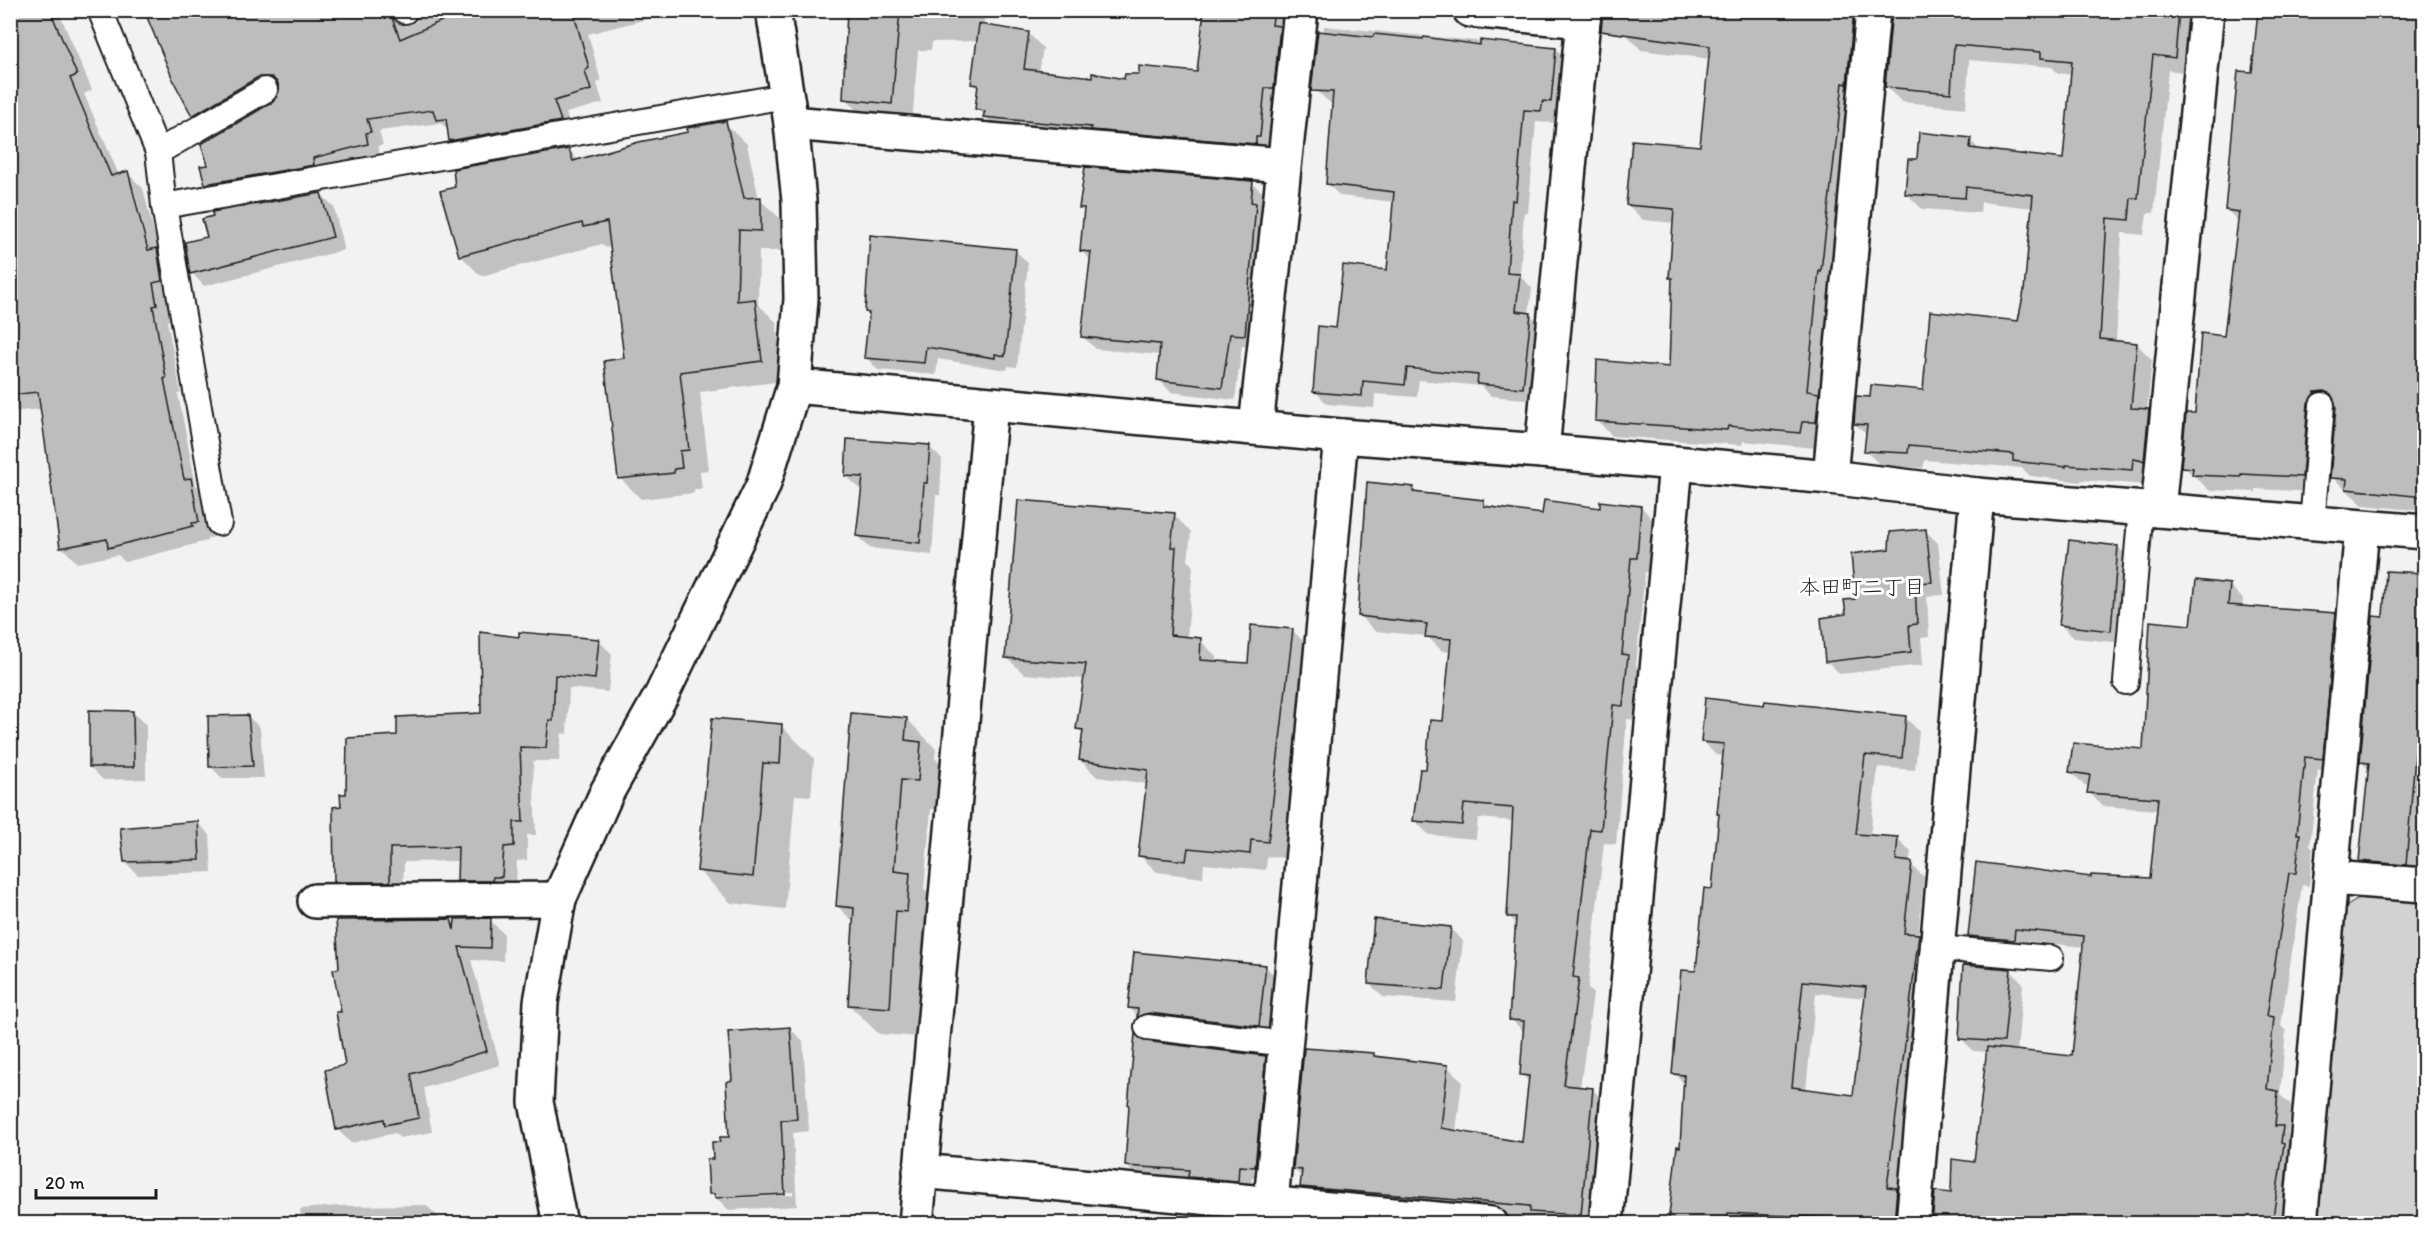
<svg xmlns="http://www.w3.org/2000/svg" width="2435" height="1234" viewBox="0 0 2435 1234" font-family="Itim,'Klee One',sans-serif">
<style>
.green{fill:#d2d2d2;stroke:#777;stroke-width:1.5}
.shadow{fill:#0003;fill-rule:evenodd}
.building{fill:#bdbdbd;stroke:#1c1c1c;stroke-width:1.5;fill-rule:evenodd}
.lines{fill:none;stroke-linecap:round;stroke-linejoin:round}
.lane-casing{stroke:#1c1c1c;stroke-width:28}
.street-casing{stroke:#1c1c1c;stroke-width:38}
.secondary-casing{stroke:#1c1c1c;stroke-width:38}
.lane{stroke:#fff;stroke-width:24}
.street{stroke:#fff;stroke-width:33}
.secondary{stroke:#fff;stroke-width:33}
.labels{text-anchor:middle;stroke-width:6;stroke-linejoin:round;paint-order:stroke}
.neighbourhood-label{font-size:21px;fill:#1c1c1c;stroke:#fff}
</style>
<rect width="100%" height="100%" fill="#f2f2f2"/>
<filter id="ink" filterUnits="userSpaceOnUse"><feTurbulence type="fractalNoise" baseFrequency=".0167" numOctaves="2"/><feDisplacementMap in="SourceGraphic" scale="12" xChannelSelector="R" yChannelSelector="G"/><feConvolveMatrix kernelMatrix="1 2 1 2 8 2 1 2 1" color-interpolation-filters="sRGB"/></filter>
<g filter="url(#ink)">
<polygon class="green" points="2366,894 2424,899 2424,1223 2315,1224 2344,908"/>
<g class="shadow">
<path d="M10 10H58L92 90 84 94 119 175 127 173 143 188 159 253 172 266 168 298 171 320 167 321 181 393 178 394 196 485 207 495 214 537 207 539V541L125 562 118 555 77 563 62 547 42 409 10 412ZM131 189H134L151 257 148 258Z"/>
<polygon points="297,10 412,10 403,21 405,26 416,22 421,13 421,10 683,10 588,34 601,81 597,83 603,103 566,113 572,134 463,153 450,140 449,131 441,123 379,131 383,145 378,146 380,156 219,196 206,183 210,166 274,103 281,90 272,90 206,128 193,115"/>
<polygon points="848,10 984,10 984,26 1028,33 1043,48 1039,72 1126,80 1199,73 1204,10 1299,10 1274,151 999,131 977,108 979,90 972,83 978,41 932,42 931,50 918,50 912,124 865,119 845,98"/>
<polygon points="1336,10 1365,10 1339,13"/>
<polygon points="1628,10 1879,10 1815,448 1743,441 1742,445 1612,436 1597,420 1670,369 1673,280 1670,277 1675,223 1643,220 1627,204 1701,148 1710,59 1641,50 1626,34"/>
<polygon points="1893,10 2196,10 2190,73 2168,70 2154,213 2147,213 2144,235 2122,233 2116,342 2137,344 2152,360 2147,411 2164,426 2147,485 2081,480 2081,482 2030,476 2022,468 1925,460 1923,468 1881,466 1865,450 1867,435 1855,424 1871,399 1924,391 2019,323 2026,291 2033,208 1981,202 1980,213 1922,209 1906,193 1918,161 1970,140 1981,151 2065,161 2073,75 2058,73 2052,67 1969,60 1966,108 1902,102 1886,87"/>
<polygon points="2259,10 2424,10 2424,511 2363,505 2332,477 2338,407 2326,412 2317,492 2256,489 2256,492 2209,490 2183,466 2196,415 2225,338 2239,222 2227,210 2253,74"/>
<polygon points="1324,26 1556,49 1569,62 1564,114 1555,113 1554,123 1536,122 1528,213 1524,212 1520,276 1532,288 1529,314 1543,327 1535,400 1491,396 1481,386 1419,380 1417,397 1375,394 1374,408 1327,404 1315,391 1338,330 1388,272 1395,202 1340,196 1327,183 1334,104 1330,103 1317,91"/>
<polygon points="725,123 747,144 759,199 782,220 782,251 759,251 758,304 776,322 783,381 700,392 709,470 700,471 702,489 694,489 694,493 641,499 620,478 626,360 612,246 606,248 602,244 481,276 460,255 569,150 579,161"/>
<polygon points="1252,183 1265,195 1257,347 1242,346 1235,400 1171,392 1158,379 1160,355 1096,349 1083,337 1092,261 1081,251 1086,212 1081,207"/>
<polygon points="321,194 334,207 344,250 204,286 192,273"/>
<polygon points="1015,250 1028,263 1017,367 1008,366 1007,370 938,359 936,375 878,370 866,357 870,315 866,312"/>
<polygon points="929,447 942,459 940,495 936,495 932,555 870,548 857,536 863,489 859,488 846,476"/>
<polygon points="1413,489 1419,495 1484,502 1490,508 1544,515 1641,507 1655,522 1651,572 1645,572 1636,665 1642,671 1637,720 1627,719 1616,844 1604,843 1588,988 1593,994 1580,1088 1592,1089 1607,1104 1595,1224 1511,1224 1509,1219 1316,1202 1301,1187 1302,1177 1294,1169 1373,1055 1376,1057 1447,1066 1462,1081 1456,1132 1523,1144 1529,1082 1522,1074 1525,1033 1511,1019 1517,925 1509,916 1514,821 1478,818 1476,839 1429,835 1414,820 1427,771 1444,723 1451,652 1442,651 1427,636 1375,631 1360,616"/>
<polygon points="1174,515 1191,532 1188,561 1193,566 1187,638 1200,640 1217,657 1217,662 1249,664 1293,631 1310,648 1285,858 1267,856 1266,870 1204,864 1203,878 1157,872 1139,855 1148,784 1097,777 1080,760 1084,734 1078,728 1085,679 1024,674 1006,657"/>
<polygon points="1925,531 1938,543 1944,595 1927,596 1929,637 1921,638 1923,665 1840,674 1827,661 1847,616 1890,550"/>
<polygon points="2118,547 2131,560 2123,643 2074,638 2061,625"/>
<polygon points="2402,571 2424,573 2424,870 2374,874 2361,861 2370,770 2361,762 2385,619"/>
<polygon points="2230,586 2243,599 2242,607 2335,615 2348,628 2335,771 2318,770 2310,846 2313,849 2309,886 2302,885 2281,1026 2286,1031 2280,1095 2291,1105 2288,1134 2295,1141 2287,1224 1933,1224 1976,1163 1988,1052 1973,1051 1961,1038 2010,970 2023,983 2017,1052 2074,1058 2084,947 2028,941 2026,953 1983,949 1970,936 2092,879 2152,880 2158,810 2102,806 2089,792 2090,786 2084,785 2070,771 2144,751 2193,627"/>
<polygon points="521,639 598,640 612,654 608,692 569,688 567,734 562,733 559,761 533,761 536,835 527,835 527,860 517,861 516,890 472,894 458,880 459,861 404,862 403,895 350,895 336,881 342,808 348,796 398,737 482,715"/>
<path d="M1766 707 1905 717 1919 731 1915 770 1878 767 1870 836 1897 838 1911 852 1909 863 1924 877 1918 936 1932 949 1908 1224H1670L1681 1148 1685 1084 1674 1073 1697 973 1713 891 1720 815 1718 814 1724 756 1716 755 1703 742ZM1816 993 1866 998 1855 1097 1806 1090Z"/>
<polygon points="133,712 146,725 146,779 103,780 90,767"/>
<polygon points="248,716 260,728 264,778 222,778 210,766"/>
<polygon points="907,719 936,749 935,758 950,773 947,810 931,809 924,889 939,904 919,1037 879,1034 849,1005 855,923 837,906"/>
<polygon points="781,726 814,758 811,796 795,795 785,909 731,903 699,871"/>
<polygon points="197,822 210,835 212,872 138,875 125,862"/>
<polygon points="450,920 456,926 490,920 504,934 503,961 471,960 500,1065 424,1088 432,1132 400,1138 395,1133 351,1143 337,1129 347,1066 343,1013"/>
<polygon points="1450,928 1463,941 1456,1002 1383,997 1370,984"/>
<polygon points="1265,966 1278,979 1271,1038 1151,1029 1130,1008"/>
<path d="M790 1029 803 1041 809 1131 793 1133 797 1206 729 1210 711 1193 715 1161 722 1144 731 1138 733 1081ZM793 1192V1195L721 1199V1196Z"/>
<polygon points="1145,1043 1265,1057 1278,1070 1268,1179 1252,1178 1250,1193 1139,1178 1127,1166"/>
<polygon points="426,1205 439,1218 439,1224 302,1224 300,1209 338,1206"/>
<polygon points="962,1213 1001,1219 1006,1224 961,1224"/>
</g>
<g class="building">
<polygon points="10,10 50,10 77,75 70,78 111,176 128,171 148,250 157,248 162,281 153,283 157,305 153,306 166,378 164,379 184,479 191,478 199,522 192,523 193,526 108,548 107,539 60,548 38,392 10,395"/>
<polygon points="144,10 389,10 400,39 467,10 573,10 589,68 585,71 591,90 554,101 561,121 449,141 446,119 436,120 433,110 367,119 371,132 366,133 368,144 313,158 314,165 205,184 200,166 208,165 201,144 273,102 279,91 278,83 272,77 258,77 192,116 174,82"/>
<polygon points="847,10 900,10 892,104 843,99"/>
<polygon points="1204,10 1274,10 1272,25 1280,26 1274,88 1265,88 1260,137 1256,137 1256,144 1091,130 1091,127 983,117 985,111 975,109 978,85 971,84 979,24 1029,32 1024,69 1092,77 1092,73 1124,79 1125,74 1139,74 1139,66 1197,72"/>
<polygon points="1603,10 1854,10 1847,84 1843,83 1821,271 1819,270 1807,391 1819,393 1816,422 1802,422 1800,433 1728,426 1727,430 1595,421 1597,360 1669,367 1672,278 1669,278 1674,209 1626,205 1632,140 1700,146 1710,46 1601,31"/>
<polygon points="1892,10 2179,10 2175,58 2153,55 2138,198 2131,198 2129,220 2107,218 2100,339 2137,343 2131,408 2149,409 2144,461 2133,459 2132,470 2066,465 2066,467 2013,461 2013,454 1909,445 1908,453 1864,451 1867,425 1854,424 1856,396 1870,397 1871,385 1923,390 1930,311 2018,321 2024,291 2033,195 1966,187 1965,198 1905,194 1908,159 1917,159 1919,132 1971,138 1970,148 2063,159 2072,61 2041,58 2041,52 1954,45 1951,93 1885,87"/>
<polygon points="2258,10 2424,10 2424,497 2346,489 2347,479 2330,478 2336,406 2331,394 2324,391 2315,392 2308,403 2302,477 2241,474 2241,477 2192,475 2193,468 2181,467 2186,413 2195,413 2201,333 2224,336 2239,212 2225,210 2238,71 2252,72"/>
<polygon points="1318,31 1373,37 1374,34 1423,39 1424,37 1480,45 1480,40 1556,48 1551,102 1543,101 1541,111 1524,110 1516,201 1512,200 1507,273 1520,274 1516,311 1531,313 1523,388 1477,384 1478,375 1407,368 1405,385 1363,381 1362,396 1313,392 1318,326 1336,328 1343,265 1387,270 1394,192 1326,184 1333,92 1311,91"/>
<polygon points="726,121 744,198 761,197 761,231 739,230 737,301 755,299 762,361 680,372 689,450 680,451 682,468 674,469 674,473 618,479 604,361 624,358 607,222 583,227 582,223 459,256 440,191 455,187 453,169 569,149 573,161 639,142 688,132 687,128"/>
<polygon points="1085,167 1253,181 1251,202 1256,203 1245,335 1230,334 1222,388 1157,380 1160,344 1081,337 1091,252 1080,251 1084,208 1079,208"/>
<polygon points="321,193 333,237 190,274 185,242 207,237 202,219 213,216 212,212"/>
<polygon points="870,235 1016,249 1005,356 995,354 995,358 926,347 924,363 864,358 869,313 865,312"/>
<polygon points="847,439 930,445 927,483 924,483 920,543 856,536 863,477 845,476"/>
<polygon points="1367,482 1414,487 1413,492 1484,500 1484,506 1542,514 1544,500 1600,508 1600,501 1641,506 1637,558 1631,558 1622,654 1628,655 1623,706 1613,705 1601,830 1590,829 1573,977 1579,978 1564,1085 1593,1088 1581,1215 1530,1212 1530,1206 1300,1187 1302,1170 1293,1169 1304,1048 1374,1053 1374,1056 1448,1065 1441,1128 1522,1142 1529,1076 1520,1075 1524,1021 1509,1020 1516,917 1507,917 1513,808 1464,804 1462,825 1413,821 1420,769 1426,769 1430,720 1443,721 1451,639 1425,637 1427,624 1358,616"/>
<polygon points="1018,500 1175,513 1171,547 1176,547 1170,635 1201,638 1200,660 1248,663 1251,625 1293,629 1268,842 1251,840 1250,854 1188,848 1186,861 1138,856 1148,770 1079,760 1083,730 1076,729 1086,664 1005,658"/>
<polygon points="1926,529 1932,582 1915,583 1917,624 1909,625 1911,652 1825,662 1821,618 1846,614 1844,600 1855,599 1851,554 1889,549 1890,532"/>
<polygon points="2069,540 2118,546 2111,631 2059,625"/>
<polygon points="2386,571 2424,573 2424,646 2406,865 2359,861 2369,763 2360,762 2373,616 2383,617"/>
<polygon points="2196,580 2230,584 2228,605 2336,613 2323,759 2305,757 2297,834 2300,834 2296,873 2289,873 2267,1016 2274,1017 2267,1089 2278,1091 2275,1126 2283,1126 2281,1143 2284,1144 2272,1224 1932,1224 1935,1191 1951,1193 1952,1159 1974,1162 1987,1047 2072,1056 2084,936 2015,929 2014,940 1968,936 1976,862 2091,877 2091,875 2150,878 2158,798 2087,793 2090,775 2069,772 2073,743 2143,749 2150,621 2191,625"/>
<polygon points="480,632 519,637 519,632 599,639 595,679 555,675 553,721 549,720 546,748 520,747 523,822 514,822 514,846 504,847 502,877 493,877 492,881 457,881 458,847 390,848 390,882 334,882 333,807 341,806 340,794 346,794 347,738 397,735 397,717 481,713"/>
<path d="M1705 698 1764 705 1765 701 1906 716 1902 758 1865 755 1856 834 1898 837 1896 860 1912 862 1904 933 1919 934 1887 1187 1897 1188 1894 1224H1851V1219L1728 1213 1727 1224H1668L1677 1146 1680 1147 1684 1075 1672 1074 1681 970 1696 971 1704 888 1712 889 1719 814H1717L1724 744 1701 742ZM1803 981 1866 987 1853 1095 1792 1087Z"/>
<polygon points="89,710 133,711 134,767 89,767"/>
<polygon points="851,713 907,718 905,740 921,742 918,781 901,780 894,871 910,873 907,912 896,911 890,1008 848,1005 854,908 836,906"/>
<polygon points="248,715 253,766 209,767 208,716"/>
<polygon points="712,718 782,724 780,764 763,763 753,877 697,871"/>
<polygon points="198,821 200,860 124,862 120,828"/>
<polygon points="491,918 490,948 459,947 487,1051 411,1074 419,1118 385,1125 384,1119 336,1130 325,1070 345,1065 336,1012 341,1012 333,970 339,968 336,920 451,919 454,930 455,919"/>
<polygon points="1374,919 1451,927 1444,990 1368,984"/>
<polygon points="1134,952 1266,965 1259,1026 1149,1013 1137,1017 1138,1009 1128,1008"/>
<polygon points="1963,965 2011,969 2004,1042 1959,1039"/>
<polygon points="790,1027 797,1119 781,1120 785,1194 715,1198 715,1194 709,1194 707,1159 713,1159 712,1142 720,1142 720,1137 729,1137 726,1082 732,1080 728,1032"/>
<polygon points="1135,1034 1145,1041 1266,1056 1255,1167 1239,1166 1238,1181 1188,1177 1189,1170 1125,1166 1129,1106 1128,1105"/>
</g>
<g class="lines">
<g class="lane-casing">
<g id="lane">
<polyline points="100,10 158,152"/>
<polyline points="405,11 406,10"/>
<polyline points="164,206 158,152 265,90"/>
<polyline points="219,523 164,206 785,96"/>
<polyline points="2312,524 2322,405"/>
<polyline points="2126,682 2141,507"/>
<polyline points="1937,948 2051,958"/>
<polyline points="1147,1027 1286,1044"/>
</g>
</g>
<g class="street-casing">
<g id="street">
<polyline points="1470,10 1583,21"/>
<polyline points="791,123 1283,165"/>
<polyline points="794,386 1341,436 1542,451 1830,477 1977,495 2424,532"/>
<polyline points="1256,427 1301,10"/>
<polyline points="1542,451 1584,10"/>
<polyline points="1830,477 1873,10"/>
<polyline points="2158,510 2207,10"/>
<polyline points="2331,878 2424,885"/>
<polyline points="315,901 559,899"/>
<polyline points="920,1171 1491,1224"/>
<polyline points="916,1224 991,405"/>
<polyline points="1269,1224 1341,436"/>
<polyline points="1606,1224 1676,464"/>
<polyline points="1913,1224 1977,495"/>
<polyline points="2300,1224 2362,528"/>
</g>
</g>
<g class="secondary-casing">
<polyline id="secondary" points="560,1224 536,1102 541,1002 559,899 607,792 662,694 763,486 794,386 801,299 799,201 791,123 773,10"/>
</g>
<use href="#lane" class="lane"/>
<use href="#street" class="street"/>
<use href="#secondary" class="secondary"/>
</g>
</g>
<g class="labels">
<g class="neighbourhood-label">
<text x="1862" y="594">本田町二丁目</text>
</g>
</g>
<rect width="2435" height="1234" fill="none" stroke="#fff" stroke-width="36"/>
<rect x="18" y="18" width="2399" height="1198" fill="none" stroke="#1c1c1c" stroke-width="2" filter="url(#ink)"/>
<path d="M36 1189v9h120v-9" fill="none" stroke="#1c1c1c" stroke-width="3"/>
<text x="45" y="1189" font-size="18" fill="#1c1c1c" stroke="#ffffff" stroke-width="4.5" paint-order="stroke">20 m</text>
</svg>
